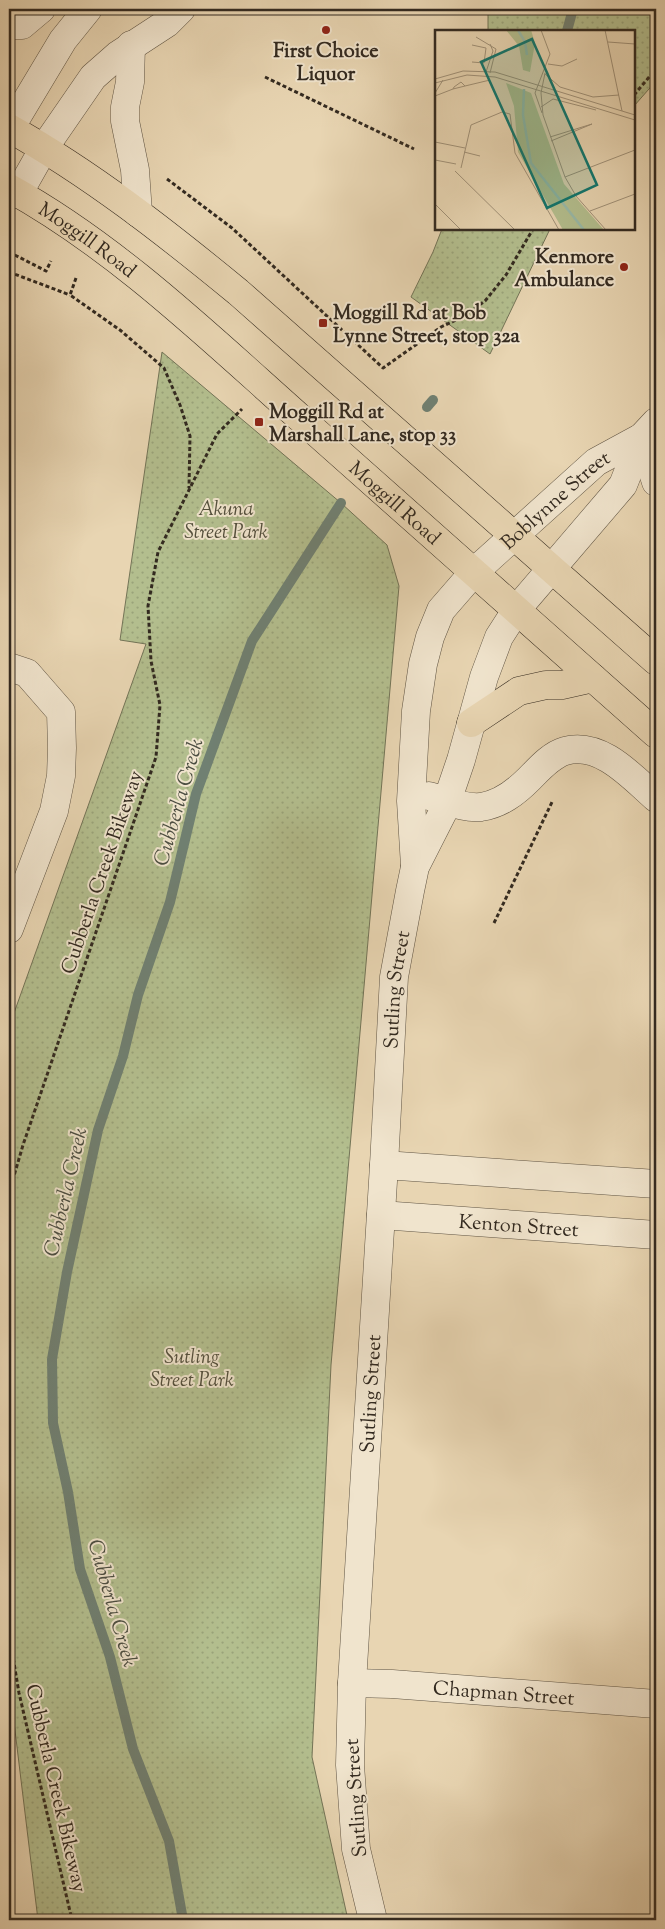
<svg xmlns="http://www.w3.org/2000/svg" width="665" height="1929" viewBox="0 0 665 1929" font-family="'Sorts Mill Goudy',serif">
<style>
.park{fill:url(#park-dots);stroke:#737457}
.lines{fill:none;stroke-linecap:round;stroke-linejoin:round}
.stream{stroke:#708072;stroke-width:10}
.minor-casing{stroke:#605544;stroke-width:29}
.major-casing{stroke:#332a20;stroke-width:29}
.highway-casing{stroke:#332a20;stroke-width:29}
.path{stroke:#332a20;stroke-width:3;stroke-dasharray:4 2.5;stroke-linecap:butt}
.minor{stroke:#f0e4cd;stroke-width:28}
.major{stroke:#e8d5b2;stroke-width:28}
.highway{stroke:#e8d5b2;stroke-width:28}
.poi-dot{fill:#8f2418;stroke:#f0e4cd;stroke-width:2}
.labels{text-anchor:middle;stroke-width:4;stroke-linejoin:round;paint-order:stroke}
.poi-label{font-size:20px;font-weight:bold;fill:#332a20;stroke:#f0e4cd;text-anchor:start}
.street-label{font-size:20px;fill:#332a20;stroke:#f0e4cd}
.park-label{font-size:20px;font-style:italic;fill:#534f3c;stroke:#f0e4cd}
.water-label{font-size:21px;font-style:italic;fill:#4c4e42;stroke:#f0e4cd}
.inset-river{fill:none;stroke:#98b9a8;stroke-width:2.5}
.inset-road{fill:none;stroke:#a09178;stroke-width:1}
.view{fill:#0f766e;fill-opacity:0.15;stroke:#0f766e;stroke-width:2.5}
.inset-edge{fill:none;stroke:#332a20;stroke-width:2.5}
</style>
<defs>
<pattern id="park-dots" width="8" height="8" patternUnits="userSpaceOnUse" patternTransform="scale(1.25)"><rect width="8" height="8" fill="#b3be8e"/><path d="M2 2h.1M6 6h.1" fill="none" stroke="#9aa37a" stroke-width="1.8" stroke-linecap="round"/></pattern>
</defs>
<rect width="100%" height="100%" fill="#e8d5b2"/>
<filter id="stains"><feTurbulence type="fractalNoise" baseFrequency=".004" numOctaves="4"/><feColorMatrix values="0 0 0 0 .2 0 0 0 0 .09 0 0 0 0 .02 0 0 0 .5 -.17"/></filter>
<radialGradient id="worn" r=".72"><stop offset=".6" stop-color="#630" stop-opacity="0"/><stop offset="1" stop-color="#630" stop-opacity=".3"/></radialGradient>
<g class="park">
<polygon points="488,9 656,9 656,81 634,106 634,31 488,31"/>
<polygon points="442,229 550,229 490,354 411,297 433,252"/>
<polygon points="162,352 341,503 387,545 399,586 331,1365 312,1757 348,1920 38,1920 9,1681 9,1027 146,644 120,640"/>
</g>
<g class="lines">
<g class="stream">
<polyline points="567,31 573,9"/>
<polyline points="427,407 433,400"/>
<polyline points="183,1920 169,1841 133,1749 110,1657 80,1569 68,1492 53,1423 52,1359 67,1272 98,1130 123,1056 138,995 170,902 196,794 252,641 341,503"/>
</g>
<g class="minor-casing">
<g id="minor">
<polyline points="9,25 22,25 41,9"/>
<polyline points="131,45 130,82 125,107 125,121 135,170 138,213"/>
<polyline points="9,130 63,40 88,9"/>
<polyline points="18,194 44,148 93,77 118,55 167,23 181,9"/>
<polyline points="642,437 656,482"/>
<polyline points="9,667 27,673 61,712 62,748 61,776 54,811 9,929"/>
<path d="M429 796C445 800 464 809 481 807 501 804 516 792 529 779 539 769 551 755 565 751 601 741 632 777 656 798"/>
<path id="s1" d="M415 866 411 801 416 711 423 664 430 637 441 610 474 572 596 462 642 437 656 422"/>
<polyline points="384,1165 656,1184"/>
<path id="s2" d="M381 1215 656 1235"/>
<path id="s3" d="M352 1683 392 1684 656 1704"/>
<path id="s4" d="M373 1920 356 1849 350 1765 352 1683 384 1165 394 977 410 891 415 867 444 810 461 760 484 677 499 637 517 609 623 485 642 437"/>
</g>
</g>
<g class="major-casing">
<polyline id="major" points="471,723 519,691 546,685 562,685 593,678"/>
</g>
<g class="highway-casing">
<g id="highway">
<path d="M9 128C91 174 165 232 238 292L656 661"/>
<path id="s5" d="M9 188C116 247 209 337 299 417 418 523 537 628 656 734"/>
</g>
</g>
<g class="path">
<polyline points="265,77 414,149"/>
<polyline points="634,95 656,69"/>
<polyline points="167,179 232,228 383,368 441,327 462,317 485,301 506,275 533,229"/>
<polyline points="9,252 46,271 51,261"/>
<polyline points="9,272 70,295"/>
<polyline points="76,278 70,295 120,330 164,368 180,405 190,436 189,488"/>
<polyline points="494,923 553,800"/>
<polyline points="9,1193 23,1145 156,757 160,705 151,661 148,606 158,552 217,434 242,409"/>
<polyline points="9,1633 19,1693 72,1920"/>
</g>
<use href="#minor" class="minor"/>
<use href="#major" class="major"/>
<use href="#highway" class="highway"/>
</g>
<g class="poi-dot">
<circle cx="326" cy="30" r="5"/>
<circle cx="624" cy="267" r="5"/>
<rect x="318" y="318" width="10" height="10" rx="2.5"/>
<rect x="254" y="417" width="10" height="10" rx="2.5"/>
</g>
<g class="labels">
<g class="poi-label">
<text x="326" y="57" text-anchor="middle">First Choice<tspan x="326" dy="23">Liquor</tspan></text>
<text x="614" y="263" text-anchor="end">Kenmore<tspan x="614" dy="23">Ambulance</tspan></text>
<text x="333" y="319">Moggill Rd at Bob<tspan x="333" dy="23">Lynne Street, stop 32a</tspan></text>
<text x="269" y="418">Moggill Rd at<tspan x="269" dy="23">Marshall Lane, stop 33</tspan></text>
</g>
<g class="street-label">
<text dy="7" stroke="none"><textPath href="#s5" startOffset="94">Moggill Road</textPath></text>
<text dy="7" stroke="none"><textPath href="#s1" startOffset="419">Boblynne Street</textPath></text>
<text dy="7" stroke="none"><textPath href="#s5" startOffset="499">Moggill Road</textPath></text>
<text transform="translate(101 872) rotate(-71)" y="7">Cubberla Creek Bikeway</text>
<text dy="7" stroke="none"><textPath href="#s4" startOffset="934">Sutling Street</textPath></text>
<text dy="7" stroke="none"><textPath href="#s2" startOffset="138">Kenton Street</textPath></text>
<text dy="7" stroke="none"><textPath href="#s4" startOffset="529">Sutling Street</textPath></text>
<text dy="7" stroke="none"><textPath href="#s3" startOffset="152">Chapman Street</textPath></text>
<text transform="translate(57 1788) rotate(77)" y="7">Cubberla Creek Bikeway</text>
<text transform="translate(355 1798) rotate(-94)" y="7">Sutling Street</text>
</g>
<g class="park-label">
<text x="226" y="515">Akuna<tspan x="226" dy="23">Street Park</tspan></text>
<text x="192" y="1363">Sutling<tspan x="192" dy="23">Street Park</tspan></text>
</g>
<g class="water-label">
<text transform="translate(178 802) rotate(-74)" y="7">Cubberla Creek</text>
<text transform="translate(65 1192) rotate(-77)" y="7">Cubberla Creek</text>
<text transform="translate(113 1603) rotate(74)" y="7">Cubberla Creek</text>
</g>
</g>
<g transform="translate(435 30)">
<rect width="200" height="200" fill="#e8d5b2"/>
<path d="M71 0H96L100 13 95 42 88 40 84 16ZM71 53 96 63 129 154 169 200H128L83 122 79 76Z" fill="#b3be8e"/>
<path class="inset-river" d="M83 0 90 12 92 25M89 59 88 85 96 133 149 200"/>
<path class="inset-road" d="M106 0 115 24 100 63 107 83M170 0 187 81M41 7 61 19 55 43M173 12 200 14M37 15 51 18 49 33 37 32M113 34 127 36 142 29M51 42 58 21 55 14M110 43 106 63 108 85 130 147 141 166 171 200M110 44 125 57 158 67 184 65M0 49 28 41 60 42 200 85M26 52 30 56 18 59 19 57ZM0 53 32 45 60 47 200 90M30 56 55 50M0 63 8 50M0 66 18 59M106 77 118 69 161 80M115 107 157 94 116 111M0 112 30 118M29 122 45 126M0 130 21 134M26 138 36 95 67 82 75 84 80 123 124 200M20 141 80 200M130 147 200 120M0 174 26 200M155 181 200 164"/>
<path class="view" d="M97 9 162 155 112 178 46 32Z"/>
<rect width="200" height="200" class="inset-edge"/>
</g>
<rect width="665" height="1929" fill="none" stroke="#e8d5b2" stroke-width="30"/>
<rect x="10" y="10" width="645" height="1909" fill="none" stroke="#332a20" stroke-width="2.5"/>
<rect x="15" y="15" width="635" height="1899" fill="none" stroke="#332a20"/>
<rect width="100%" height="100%" filter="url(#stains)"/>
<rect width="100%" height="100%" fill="url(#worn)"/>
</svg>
